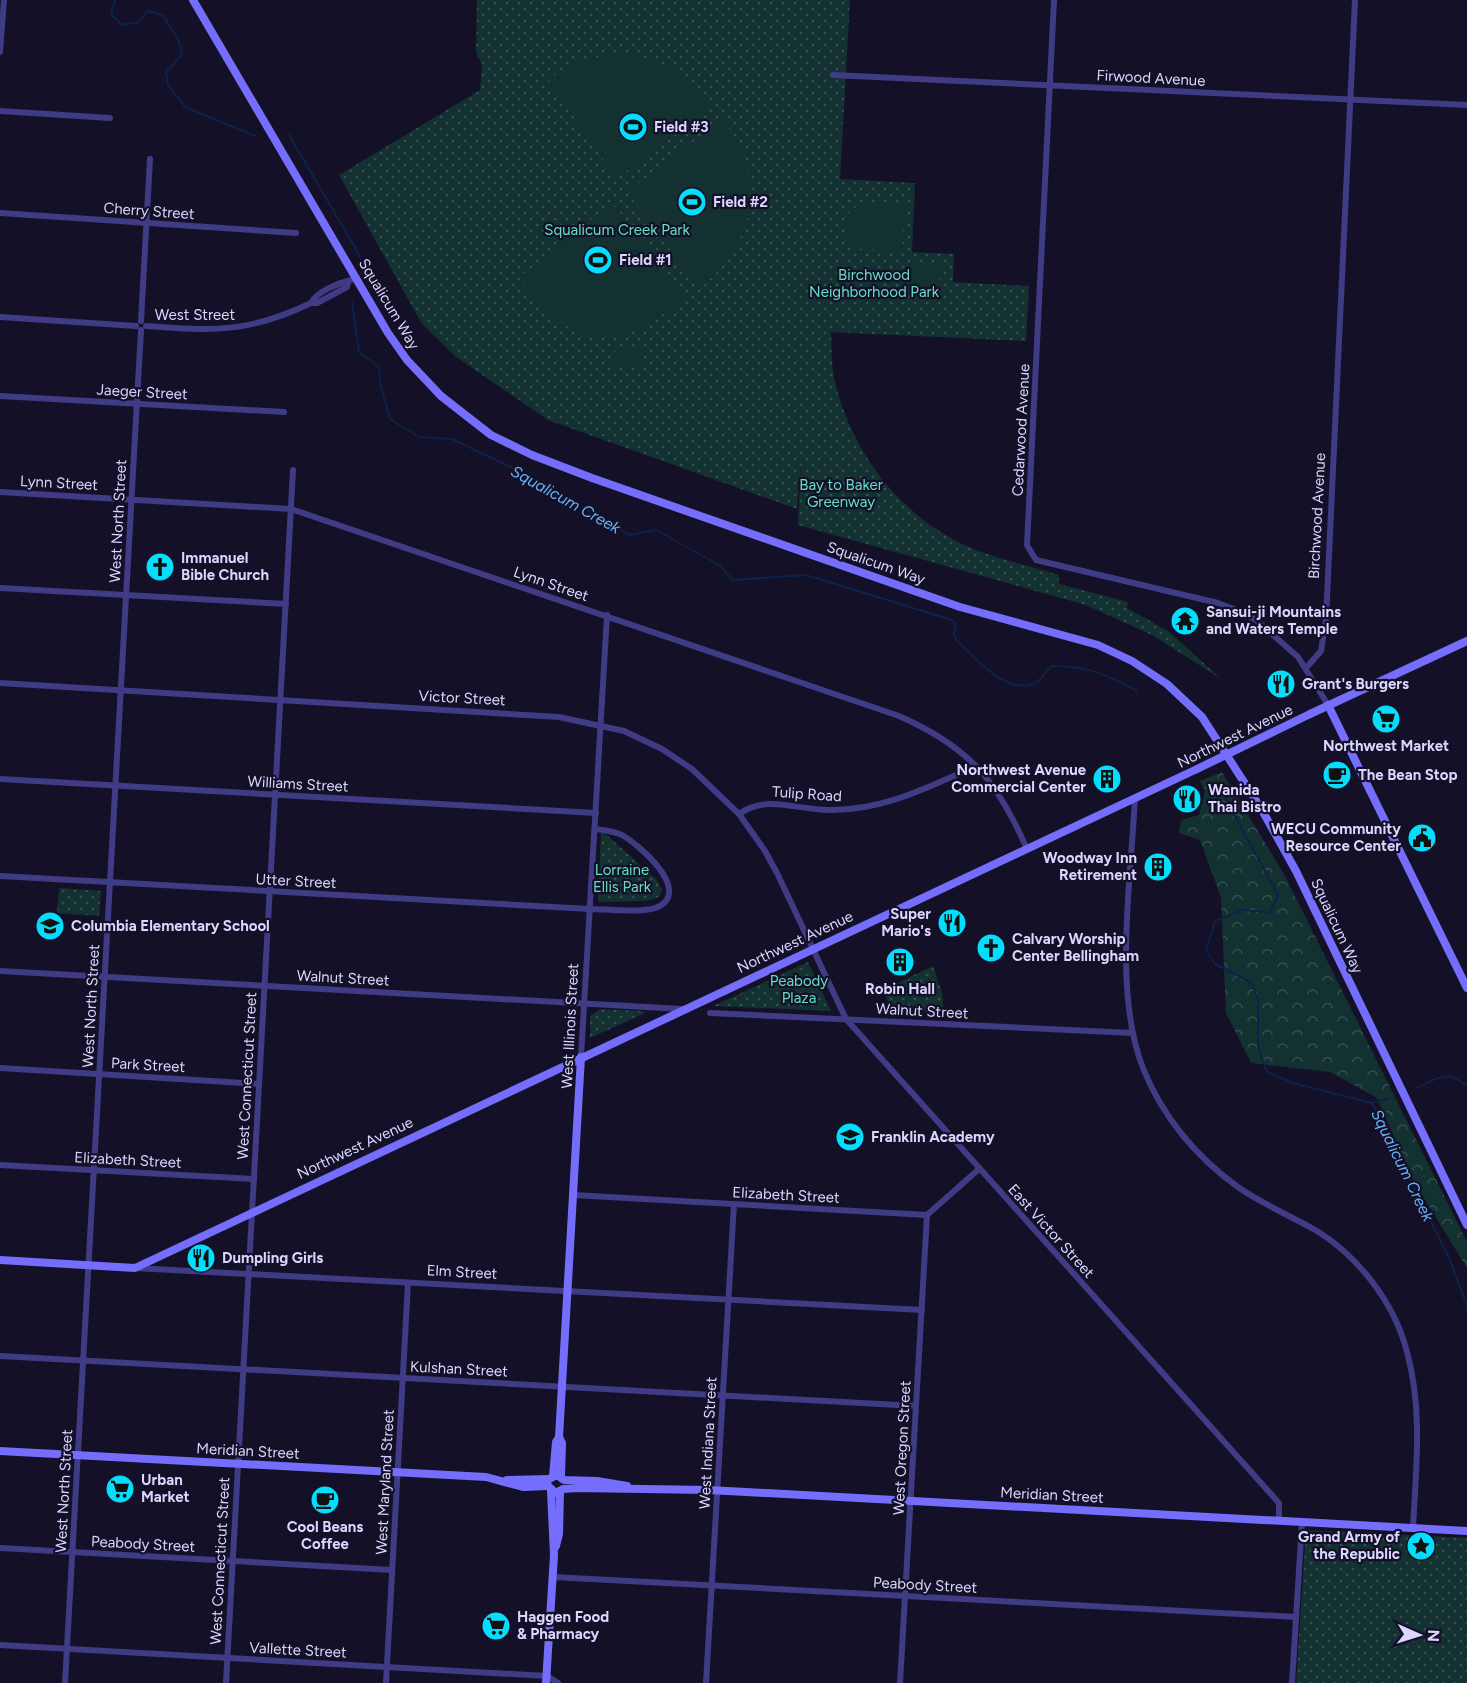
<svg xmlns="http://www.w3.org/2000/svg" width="1467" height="1683" viewBox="0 0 1467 1683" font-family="Figtree,sans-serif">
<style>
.grass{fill:url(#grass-dots)}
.forest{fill:url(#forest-crowns)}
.garden{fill:#133130}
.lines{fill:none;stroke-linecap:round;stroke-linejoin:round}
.stream{stroke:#0d2249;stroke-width:2}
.street{stroke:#403b85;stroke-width:6}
.secondary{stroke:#756efd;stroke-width:8}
.secondary-bridge{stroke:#756efd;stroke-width:8}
.labels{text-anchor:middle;stroke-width:4.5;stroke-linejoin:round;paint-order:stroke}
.street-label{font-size:15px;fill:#dbd6ff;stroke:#141027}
.poi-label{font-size:15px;font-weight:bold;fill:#dbd6ff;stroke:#141027;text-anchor:start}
.park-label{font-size:15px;fill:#62dfc2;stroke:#141027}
.water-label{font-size:16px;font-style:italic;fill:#65b4fd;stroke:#141027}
</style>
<defs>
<pattern id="grass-dots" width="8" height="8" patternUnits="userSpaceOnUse" patternTransform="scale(1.5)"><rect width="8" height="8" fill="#133130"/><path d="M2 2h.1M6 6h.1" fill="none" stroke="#354e4f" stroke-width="1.8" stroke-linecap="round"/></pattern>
<pattern id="forest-crowns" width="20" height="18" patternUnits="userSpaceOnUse" patternTransform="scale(1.5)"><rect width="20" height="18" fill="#133130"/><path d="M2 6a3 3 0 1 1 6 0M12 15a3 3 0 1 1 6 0" fill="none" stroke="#354e4f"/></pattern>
</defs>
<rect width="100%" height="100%" fill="#141027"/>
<g class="grass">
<path d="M477 0H850L840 179 915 183 912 252 954 254 953 282 1029 286 1026 341 831 332C832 347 831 363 834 377 849 447 895 510 960 543 988 557 1028 565 1059 575V584L1128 602 1127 608 1168 631 1220 678 1152 635 1086 605 798 525 801 462 797 509 548 420 456 357 422 324 339 175 480 90 482 64 476 53Z"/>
<polygon points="601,830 656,879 662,890 659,897 646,901 598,902"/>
<polygon points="59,888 101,891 99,916 57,913"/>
<polygon points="808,962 831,1011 713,1006"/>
<polygon points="933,966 942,993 944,1013 914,1011 906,1005 892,1010 883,990"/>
<polygon points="600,1009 643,1011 645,1013 590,1038 590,1016"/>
<polygon points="1306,1530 1467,1538 1467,1683 1296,1683"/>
</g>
<polygon class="forest" points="1222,772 1284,874 1467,1242 1467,1268 1414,1182 1377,1098 1330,1072 1251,1063 1226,1013 1221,897 1200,840 1179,833 1181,820 1199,815 1205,791 1200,781"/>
<g class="garden">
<path d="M613 55C655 53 688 73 713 106L621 175 613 174 548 79 582 60Z"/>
<path d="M723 119C768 181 756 241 699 289L631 197V189Z"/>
<polygon points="861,202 905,204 902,251 846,248 848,214"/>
<path d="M608 206 616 207 684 299C613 354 574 351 519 278Z"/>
<polygon points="907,264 940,265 939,287 906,286"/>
<polygon points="615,349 644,350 644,368 614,367"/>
</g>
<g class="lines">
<g class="stream">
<polyline points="115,0 111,14 122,25 139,22 147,11 163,15 179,41 182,55 166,72 168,85 185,107 255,136"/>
<polyline points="289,135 360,256"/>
<path d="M352 302 359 352 379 367 381 387 390 419 419 437 452 439 498 461 549 486 629 535 656 530 719 565 733 580 806 575 952 620 956 624 954 635 957 641C975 658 1007 696 1035 683 1041 680 1047 671 1052 666 1088 666 1106 674 1137 691"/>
<polyline points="1223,794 1278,895 1270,912 1243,910 1215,921 1206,950 1215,964 1252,983 1258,1000 1258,1048 1267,1072 1293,1083 1372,1103 1450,1260 1467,1306"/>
<path d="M1416 1088C1439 1078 1446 1069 1467 1086"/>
<polyline points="1372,1103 1389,1098"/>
</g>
<g class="street">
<polyline points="1054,0 1027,545 1036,560 1218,603 1239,611 1256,620 1298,657 1328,705"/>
<polyline points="0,52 4,0"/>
<polyline points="833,75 1467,105"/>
<polyline points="0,111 110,118"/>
<polyline points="0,213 296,233"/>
<path d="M311 303C317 291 339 283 351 280"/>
<polyline points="0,317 136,326"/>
<polyline points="141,321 150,159"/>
<path d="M146 326C214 331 249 333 311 303H317L347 287 348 282"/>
<polyline points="0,396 284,412"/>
<path d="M0 492 291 509 899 716C969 747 997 780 1027 849"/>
<polyline points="0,588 286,604"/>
<polyline points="1306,668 1321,651 1326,619 1355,0"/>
<polyline points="0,683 559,717 624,731 662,749 692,769 739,814 765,851 777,873 846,1019 1279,1503 1279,1520"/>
<polyline points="0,779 596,813"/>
<path d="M1135 798C1131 879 1113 992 1143 1068 1162 1116 1196 1157 1238 1187 1262 1204 1291 1216 1317 1231 1359 1257 1395 1304 1407 1352 1423 1410 1416 1468 1413 1528"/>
<path d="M739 814C767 794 797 810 828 810 883 811 928 787 976 766"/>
<path d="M0 876 590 909C606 909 647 914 660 906 690 888 638 844 622 835 613 831 604 830 595 829"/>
<polyline points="0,971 682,1009"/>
<polyline points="710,1013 1132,1033"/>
<polyline points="581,1057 607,615"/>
<polyline points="0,1068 259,1084"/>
<polyline points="0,1165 254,1179"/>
<polyline points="573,1195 927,1215 979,1169"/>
<polyline points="135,1268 922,1310"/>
<polyline points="0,1356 916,1406"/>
<polyline points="0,1548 392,1570"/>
<polyline points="553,1577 1296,1617"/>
<polyline points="0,1645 547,1676 558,1683"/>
<polyline points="65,1683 141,330"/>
<polyline points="226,1683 293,470"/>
<polyline points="386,1683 408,1283"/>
<polyline points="706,1683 734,1204"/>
<polyline points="900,1683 927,1215"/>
<polyline points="1292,1683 1302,1522"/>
</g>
<g class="secondary">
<polyline points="193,0 388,333 407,360 441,396 491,435 532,455 592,478 960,607 1098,645 1132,661 1167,684 1202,717 1262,810 1296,871 1467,1225"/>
<polyline points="1328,705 1467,988"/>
<polyline points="1310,714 1467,641"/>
<polyline points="0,1260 135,1268 1197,769"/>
<polyline points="0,1451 486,1477 523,1487 548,1486"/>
<polyline points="553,1476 556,1442 559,1437"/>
<polyline points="561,1476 562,1443 559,1437 581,1057"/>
<polyline points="549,1479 557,1475 564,1480 597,1481 627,1486"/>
<polyline points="507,1480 549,1479"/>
<polyline points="548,1486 556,1493 563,1489 577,1488 709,1490 1467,1531"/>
<polyline points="556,1546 559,1534 560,1492"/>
<polyline points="546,1683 554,1555 551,1491"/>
</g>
<polyline class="secondary-bridge" points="1197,769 1310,714"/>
</g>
<defs>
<g id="stadium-disc" transform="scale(1.5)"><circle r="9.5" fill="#04defc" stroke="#141027"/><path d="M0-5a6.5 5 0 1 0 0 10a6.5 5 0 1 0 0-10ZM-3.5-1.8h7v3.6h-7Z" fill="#111"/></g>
<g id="church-disc" transform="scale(1.5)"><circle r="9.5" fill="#04defc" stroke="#141027"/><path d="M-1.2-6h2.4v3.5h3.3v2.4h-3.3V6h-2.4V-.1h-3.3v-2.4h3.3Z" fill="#111"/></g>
<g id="temple-disc" transform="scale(1.5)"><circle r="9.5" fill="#04defc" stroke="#141027"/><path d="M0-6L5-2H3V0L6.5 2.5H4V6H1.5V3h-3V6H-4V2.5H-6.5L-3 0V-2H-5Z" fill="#111"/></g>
<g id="restaurant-disc" transform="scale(1.5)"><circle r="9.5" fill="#04defc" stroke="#141027"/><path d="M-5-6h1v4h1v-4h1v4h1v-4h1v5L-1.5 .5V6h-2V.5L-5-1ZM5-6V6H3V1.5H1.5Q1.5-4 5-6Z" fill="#111"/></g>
<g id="supermarket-disc" transform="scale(1.5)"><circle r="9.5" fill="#04defc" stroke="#141027"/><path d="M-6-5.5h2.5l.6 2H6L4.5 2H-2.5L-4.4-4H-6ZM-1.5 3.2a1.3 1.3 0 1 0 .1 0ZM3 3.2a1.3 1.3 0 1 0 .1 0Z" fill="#111"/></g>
<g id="cafe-disc" transform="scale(1.5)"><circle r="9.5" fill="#04defc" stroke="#141027"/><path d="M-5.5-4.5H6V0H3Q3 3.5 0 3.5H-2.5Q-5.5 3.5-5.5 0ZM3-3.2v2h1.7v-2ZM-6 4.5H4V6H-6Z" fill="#111"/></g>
<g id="building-disc" transform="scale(1.5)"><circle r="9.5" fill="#04defc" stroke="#141027"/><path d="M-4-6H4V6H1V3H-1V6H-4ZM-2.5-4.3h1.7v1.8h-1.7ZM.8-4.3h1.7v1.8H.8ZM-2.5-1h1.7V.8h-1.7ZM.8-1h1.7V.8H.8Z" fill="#111"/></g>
<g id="civic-disc" transform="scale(1.5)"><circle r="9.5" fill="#04defc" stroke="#141027"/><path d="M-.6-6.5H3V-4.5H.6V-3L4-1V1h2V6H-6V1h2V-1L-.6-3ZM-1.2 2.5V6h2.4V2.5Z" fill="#111"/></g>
<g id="school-disc" transform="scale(1.5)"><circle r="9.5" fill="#04defc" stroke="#141027"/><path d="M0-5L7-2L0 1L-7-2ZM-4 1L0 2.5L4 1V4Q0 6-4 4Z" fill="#111"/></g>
<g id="sight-disc" transform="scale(1.5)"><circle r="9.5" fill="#04defc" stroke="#141027"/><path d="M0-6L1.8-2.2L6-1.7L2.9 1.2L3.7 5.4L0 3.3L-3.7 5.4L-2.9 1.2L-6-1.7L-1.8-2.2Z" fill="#111"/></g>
</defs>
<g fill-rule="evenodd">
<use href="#stadium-disc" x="633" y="127"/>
<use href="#stadium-disc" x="692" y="202"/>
<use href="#stadium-disc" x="598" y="260"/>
<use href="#church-disc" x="160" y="567"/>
<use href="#temple-disc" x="1185" y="621"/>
<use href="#restaurant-disc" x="1281" y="684"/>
<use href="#supermarket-disc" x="1386" y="719"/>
<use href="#cafe-disc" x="1337" y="775"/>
<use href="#building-disc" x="1107" y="779"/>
<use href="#restaurant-disc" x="1187" y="799"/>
<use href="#civic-disc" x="1422" y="838"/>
<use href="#building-disc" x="1158" y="867"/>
<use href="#restaurant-disc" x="952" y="923"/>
<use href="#school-disc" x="50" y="926"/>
<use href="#church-disc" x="991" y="948"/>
<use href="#building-disc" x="900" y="962"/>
<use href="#school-disc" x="850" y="1137"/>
<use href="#restaurant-disc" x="201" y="1258"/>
<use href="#supermarket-disc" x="120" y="1489"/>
<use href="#cafe-disc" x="325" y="1500"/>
<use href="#sight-disc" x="1421" y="1546"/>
<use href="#supermarket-disc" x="496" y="1626"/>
</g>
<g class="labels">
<g class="street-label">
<text transform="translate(1151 78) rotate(3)" y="5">Firwood Avenue</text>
<text transform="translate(149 211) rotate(4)" y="5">Cherry Street</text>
<text transform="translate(389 304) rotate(59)" y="5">Squalicum Way</text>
<text x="195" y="320">West Street</text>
<text transform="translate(142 392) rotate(3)" y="5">Jaeger Street</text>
<text transform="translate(1021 430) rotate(-87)" y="5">Cedarwood Avenue</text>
<text transform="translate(59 483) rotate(3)" y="5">Lynn Street</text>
<text transform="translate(1317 516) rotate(-87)" y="5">Birchwood Avenue</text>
<text transform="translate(118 521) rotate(-87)" y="5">West North Street</text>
<text transform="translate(876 563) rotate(19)" y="5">Squalicum Way</text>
<text transform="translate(551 584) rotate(19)" y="5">Lynn Street</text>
<text transform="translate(462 698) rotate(3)" y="5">Victor Street</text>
<text transform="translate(1235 736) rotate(-26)" y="5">Northwest Avenue</text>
<text transform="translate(298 784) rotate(3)" y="5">Williams Street</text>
<text transform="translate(807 794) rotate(4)" y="5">Tulip Road</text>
<text transform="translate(296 881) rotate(3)" y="5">Utter Street</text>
<text transform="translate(1337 926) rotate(65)" y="5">Squalicum Way</text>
<text transform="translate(795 942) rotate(-25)" y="5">Northwest Avenue</text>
<text transform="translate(343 978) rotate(3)" y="5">Walnut Street</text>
<text transform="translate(91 1006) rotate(-87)" y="5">West North Street</text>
<text transform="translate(922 1011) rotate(3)" y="5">Walnut Street</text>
<text transform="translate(570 1026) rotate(-87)" y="5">West Illinois Street</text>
<text transform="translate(148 1065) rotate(3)" y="5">Park Street</text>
<text transform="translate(247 1076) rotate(-87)" y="5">West Connecticut Street</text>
<text transform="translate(355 1148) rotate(-25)" y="5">Northwest Avenue</text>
<text transform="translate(128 1160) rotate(3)" y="5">Elizabeth Street</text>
<text transform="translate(786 1195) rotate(3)" y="5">Elizabeth Street</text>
<text transform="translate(1051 1231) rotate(48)" y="5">East Victor Street</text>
<text transform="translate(462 1272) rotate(3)" y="5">Elm Street</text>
<text transform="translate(459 1369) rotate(3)" y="5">Kulshan Street</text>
<text transform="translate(708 1443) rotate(-87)" y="5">West Indiana Street</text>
<text transform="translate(902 1448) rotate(-87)" y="5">West Oregon Street</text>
<text transform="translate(248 1451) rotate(3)" y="5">Meridian Street</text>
<text transform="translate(385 1482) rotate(-87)" y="5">West Maryland Street</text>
<text transform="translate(64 1491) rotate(-87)" y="5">West North Street</text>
<text transform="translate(1052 1495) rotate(3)" y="5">Meridian Street</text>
<text transform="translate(143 1544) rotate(3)" y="5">Peabody Street</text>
<text transform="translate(220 1561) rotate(-87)" y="5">West Connecticut Street</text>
<text transform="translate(925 1585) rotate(3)" y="5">Peabody Street</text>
<text transform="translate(298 1650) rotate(3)" y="5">Vallette Street</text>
</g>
<g class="poi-label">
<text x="654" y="132">Field #3</text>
<text x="713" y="207">Field #2</text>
<text x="619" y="265">Field #1</text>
<text x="181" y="563">Immanuel<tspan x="181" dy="17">Bible Church</tspan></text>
<text x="1206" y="617">Sansui-ji Mountains<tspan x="1206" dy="17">and Waters Temple</tspan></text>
<text x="1302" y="689">Grant's Burgers</text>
<text x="1386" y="751" text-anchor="middle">Northwest Market</text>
<text x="1086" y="775" text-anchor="end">Northwest Avenue<tspan x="1086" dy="17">Commercial Center</tspan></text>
<text x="1358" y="780">The Bean Stop</text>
<text x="1208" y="795">Wanida<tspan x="1208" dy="17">Thai Bistro</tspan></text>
<text x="1401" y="834" text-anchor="end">WECU Community<tspan x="1401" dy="17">Resource Center</tspan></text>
<text x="1137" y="863" text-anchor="end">Woodway Inn<tspan x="1137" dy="17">Retirement</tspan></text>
<text x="931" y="919" text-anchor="end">Super<tspan x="931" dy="17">Mario's</tspan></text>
<text x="71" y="931">Columbia Elementary School</text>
<text x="1012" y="944">Calvary Worship<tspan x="1012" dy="17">Center Bellingham</tspan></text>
<text x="900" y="994" text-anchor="middle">Robin Hall</text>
<text x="871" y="1142">Franklin Academy</text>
<text x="222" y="1263">Dumpling Girls</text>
<text x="141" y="1485">Urban<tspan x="141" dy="17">Market</tspan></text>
<text x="325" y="1532" text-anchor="middle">Cool Beans<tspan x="325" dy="17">Coffee</tspan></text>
<text x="1400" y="1542" text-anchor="end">Grand Army of<tspan x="1400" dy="17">the Republic</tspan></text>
<text x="517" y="1622">Haggen Food<tspan x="517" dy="17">&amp; Pharmacy</tspan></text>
</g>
<g class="park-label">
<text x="617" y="235">Squalicum Creek Park</text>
<text x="874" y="280">Birchwood<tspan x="874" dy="17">Neighborhood Park</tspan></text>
<text x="841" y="490">Bay to Baker<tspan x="841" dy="17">Greenway</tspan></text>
<text x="622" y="875">Lorraine<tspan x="622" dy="17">Ellis Park</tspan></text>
<text x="799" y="986">Peabody<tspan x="799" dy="17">Plaza</tspan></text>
</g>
<g class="water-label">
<text transform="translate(566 499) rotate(29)" y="6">Squalicum Creek</text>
<text transform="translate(1403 1165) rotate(64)" y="6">Squalicum Creek</text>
</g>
</g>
<g transform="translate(1419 1635) rotate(93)" stroke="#141027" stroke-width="4.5" paint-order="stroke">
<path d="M0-4.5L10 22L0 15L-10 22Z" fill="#dbd6ff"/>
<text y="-9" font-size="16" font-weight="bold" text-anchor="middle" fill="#dbd6ff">N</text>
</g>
</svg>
